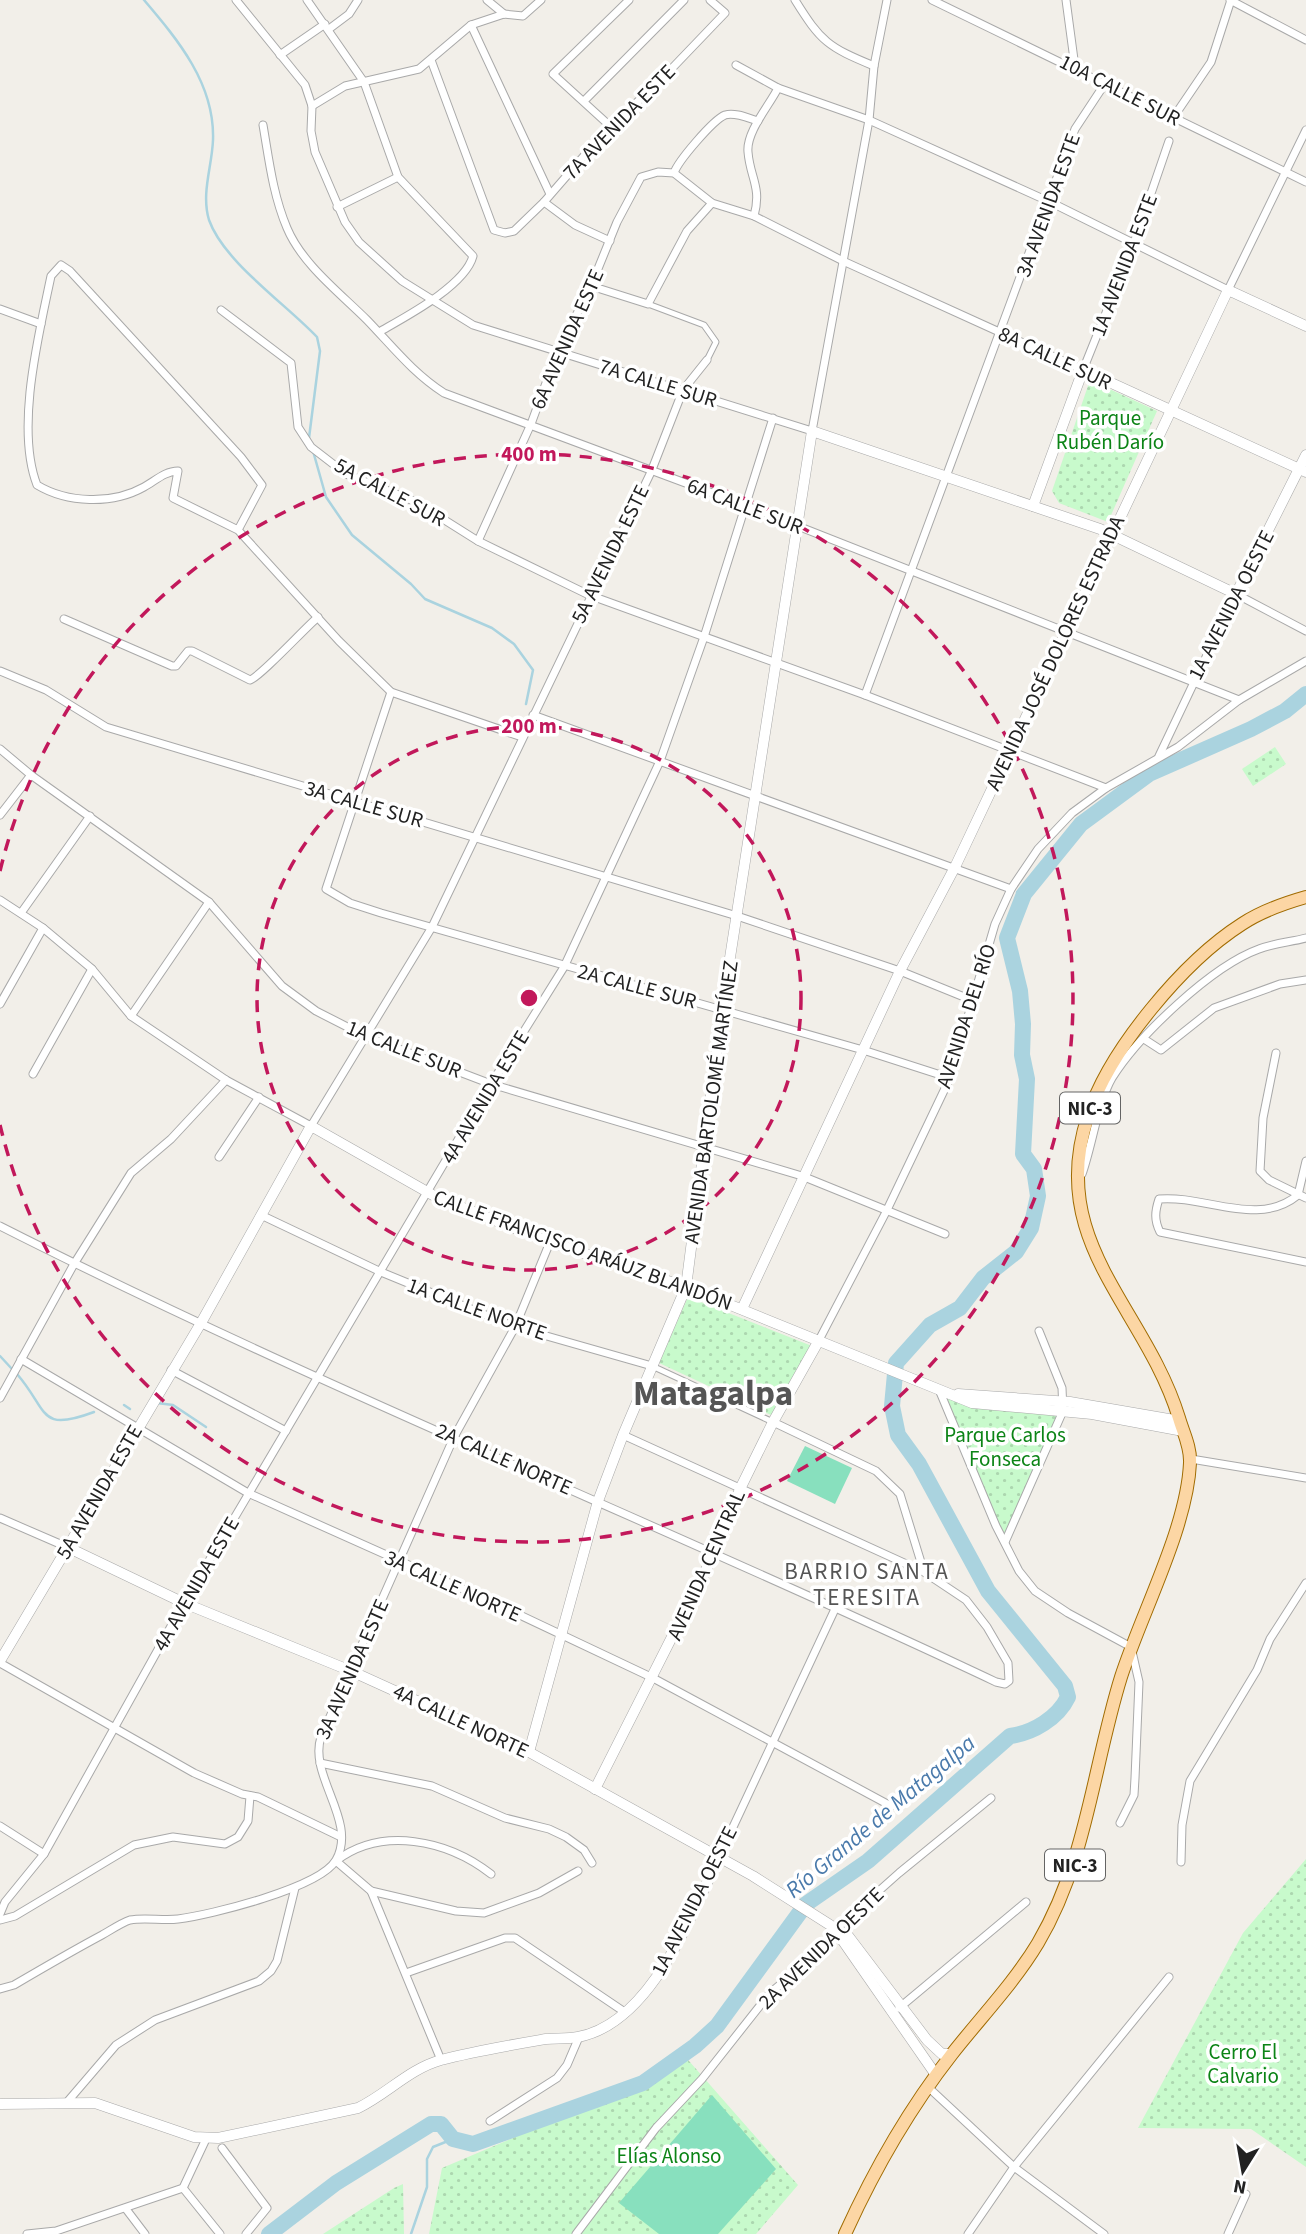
<svg xmlns="http://www.w3.org/2000/svg" width="1306" height="2234" viewBox="0 0 1306 2234" font-family="'Source Sans 3',sans-serif">
<style>
.park{fill:url(#park-dots)}
.pitch{fill:#88e0be}
.lines{fill:none;stroke-linecap:round;stroke-linejoin:round}
.stream{stroke:#aad3df;stroke-width:2.5}
.river{stroke:#aad3df;stroke-width:16}
.pedestrian-casing{stroke:#a9a9a9;stroke-width:7}
.minor-casing{stroke:#a9a9a9;stroke-width:9}
.tertiary-casing{stroke:#a9a9a9;stroke-width:11}
.primary-casing{stroke:#a06b00;stroke-width:14}
.pedestrian{stroke:#fff;stroke-width:5}
.minor{stroke:#fff;stroke-width:7}
.tertiary{stroke:#fff;stroke-width:10}
.primary{stroke:#fcd6a4;stroke-width:12}
.ring{fill:none;stroke:#c2185b;stroke-width:3.5;stroke-dasharray:12 9}
.labels{text-anchor:middle;stroke-width:7;stroke-linejoin:round;paint-order:stroke}
.shield{fill:#fff;stroke:#646464;stroke-width:2}
.shield-label{font-size:19px;font-weight:bold;fill:#222}
.street-label{font-size:21px;fill:#222;stroke:#fff}
.park-label{font-size:21px;fill:#0c8416;stroke:#fff}
.neighbourhood-label{font-size:23px;letter-spacing:2px;fill:#555;stroke:#fff}
.water-label{font-size:23px;font-style:italic;fill:#4a7aab;stroke:#fff}
.town-label{font-size:35px;font-weight:bold;fill:#555;stroke:#fff}
.centre{fill:#c2185b;stroke:#fff;stroke-width:3.5}
.ring-label{font-size:21px;text-anchor:middle;font-weight:bold;fill:#c2185b;stroke:#fff;stroke-width:7;stroke-linejoin:round;paint-order:stroke}
</style>
<defs>
<pattern id="park-dots" width="8" height="8" patternUnits="userSpaceOnUse" patternTransform="scale(1.75)"><rect width="8" height="8" fill="#c8facc"/><path d="M2 2h.1M6 6h.1" fill="none" stroke="#acd6af" stroke-width="1.8" stroke-linecap="round"/></pattern>
</defs>
<rect width="100%" height="100%" fill="#f2efe9"/>
<g class="park">
<polygon points="1090,380 1157,411 1108,522 1059,503 1052,491"/>
<polygon points="1275,747 1286,764 1253,786 1242,769"/>
<polygon points="688,1297 812,1346 771,1415 659,1363"/>
<polygon points="940,1392 1063,1411 1005,1542"/>
<polygon points="1306,1859 1306,2167 1251,2129 1138,2128 1243,1933"/>
<polygon points="682,2053 798,2185 756,2234 429,2234 442,2168 643,2083"/>
<polygon points="403,2184 404,2234 323,2234 394,2188"/>
</g>
<g class="pitch">
<polygon points="805,1446 852,1468 835,1504 787,1481"/>
<polygon points="712,2095 776,2169 718,2234 659,2234 619,2203"/>
</g>
<g class="lines">
<g class="stream">
<path d="M144 0C178 40 215 84 213 140 212 167 201 193 209 220 224 262 286 304 317 337L320 351 309 438"/>
<polyline points="313,451 326,497 352,535 411,584 425,599 492,628 514,644 533,670 526,704"/>
<polyline points="1017,892 1024,894"/>
<polyline points="0,1356 12,1369"/>
<path d="M17 1374C49 1411 38 1433 94 1412"/>
<polyline points="157,1403 173,1405 206,1427"/>
<polyline points="124,1405 130,1409"/>
<polyline points="411,2234 427,2187 427,2159 433,2147 453,2139"/>
</g>
<path class="river" d="M269 2234 336 2183 431 2124H441L453 2139 473 2144 643 2083 695 2046 717 2026 806 1904 868 1861 1010 1736C1033 1733 1058 1718 1068 1697L1065 1686 988 1591 919 1464 898 1435 892 1406 896 1363 930 1325 960 1308 983 1278 1016 1252 1031 1228 1038 1196 1034 1169 1023 1154 1027 1079 1022 1055 1023 1024 1020 991 1007 938 1024 894 1081 824 1149 774 1251 729 1285 711 1306 694"/>
<g class="pedestrian-casing">
<g id="pedestrian">
<polyline points="648,304 704,325 716,342 707,360"/>
<polyline points="652,1366 773,1422"/>
</g>
</g>
<g class="minor-casing">
<g id="minor">
<polyline points="236,0 305,85 312,106 311,131 315,152 345,222 359,242 402,281 473,325 812,431 869,120 874,66 887,0"/>
<path d="M307 0 364 82 398 177 473 256C465 286 405 317 379 332"/>
<polyline points="487,0 504,14"/>
<path d="M795 0C821 42 828 47 874 66"/>
<polyline points="932,0 1306,182"/>
<polyline points="1066,0 1075,67"/>
<polyline points="1230,0 1306,40"/>
<polyline points="471,25 550,194"/>
<polyline points="329,29 349,14 358,0"/>
<polyline points="280,55 325,24"/>
<polyline points="431,60 494,230 505,233 514,231 544,202 610,126 655,86 725,13 710,0"/>
<polyline points="736,65 778,88 869,120 1050,202 1228,290 1306,130"/>
<polyline points="584,101 684,0"/>
<polyline points="312,106 345,86 419,69 471,25 504,14 523,16 541,0"/>
<polyline points="1173,118 1211,62 1231,0"/>
<path d="M263 125C269 160 273 195 287 228 302 264 340 293 367 320 393 347 413 373 444 393L747 506 1239 700"/>
<polyline points="610,126 553,74 629,0"/>
<path d="M674 173C678 161 713 120 725 115 735 112 748 118 758 121"/>
<polyline points="544,202 575,225 610,241"/>
<polyline points="337,207 398,177"/>
<path d="M754 216C762 187 750 178 748 152 746 132 769 106 778 88"/>
<polyline points="591,286 648,304 687,231 712,203"/>
<polyline points="0,309 41,324"/>
<polyline points="221,310 291,363 298,427 311,447 346,474 416,502 478,541 589,595 865,695 1106,788"/>
<path d="M238 530 262 485 241 457 70 271 61 265 51 276C39 334 15 428 37 485 67 503 112 505 144 487 155 481 165 471 178 471L173 498 238 530 339 641 391 692 522 737"/>
<polyline points="478,541 531,424 557,353 591,286 617,222 641,177 658,172 674,173 712,203 754,216 843,261 1083,370 1134,243 1169,141"/>
<path d="M64 619 172 666H176L188 651H192L250 680C261 676 304 629 318 617"/>
<polyline points="0,671 46,690 106,727 737,916 900,971 974,1001"/>
<polyline points="391,692 326,889 350,903 381,913 863,1050 950,1078"/>
<polyline points="865,695 1075,129 1106,82"/>
<polyline points="533,715 1011,889"/>
<polyline points="0,749 31,775 209,902 282,986 316,1011 365,1036 491,1084 802,1176 945,1234"/>
<polyline points="1159,756 1236,594 1306,631"/>
<polyline points="0,815 31,775"/>
<polyline points="0,900 43,928 92,969 131,1016 226,1080 311,1126 432,927 651,472 683,390 707,360"/>
<polyline points="21,913 90,816"/>
<polyline points="0,1004 43,928"/>
<polyline points="131,1016 209,902"/>
<polyline points="1144,1039 1161,1050 1214,1008 1280,984 1306,980"/>
<polyline points="1276,1053 1263,1118 1260,1171 1269,1180 1306,1198"/>
<polyline points="33,1074 92,969"/>
<polyline points="219,1157 259,1097"/>
<path d="M1306 1161 1298 1195C1258 1228 1206 1195 1159 1199 1155 1211 1154 1220 1160 1232L1306 1262"/>
<path d="M1082 1174C1092 1146 1098 1102 1112 1078 1139 1035 1212 966 1259 949 1274 943 1291 942 1306 938"/>
<polyline points="263,1216 381,1272 515,1327 652,1366"/>
<path d="M0 1226C326 1391 666 1526 996 1682L1005 1684 1009 1681 1008 1663 987 1627 966 1600 924 1572 900 1494 876 1471 773 1422"/>
<polyline points="818,1342 886,1212 950,1078 995,924 1011,889 1038,849 1072,813 1106,788 1178,747 1239,700 1306,661"/>
<polyline points="21,1359 248,1493 505,1608 653,1678 891,1806"/>
<polyline points="171,1370 286,1431"/>
<polyline points="940,1392 996,1526 1019,1571 1035,1591 1068,1613 1131,1647 1139,1682 1135,1778 1134,1795 1120,1823"/>
<polyline points="0,1398 74,1264 131,1173 171,1139 226,1080"/>
<polyline points="623,1435 924,1572"/>
<polyline points="1191,1459 1306,1478"/>
<polyline points="0,1518 67,1547"/>
<polyline points="1005,1542 1063,1411 1062,1388 1039,1331"/>
<polyline points="0,1663 194,1773 242,1794 258,1797 341,1837"/>
<polyline points="320,1763 432,1786 505,1818 549,1829 566,1837 584,1850 592,1863"/>
<polyline points="0,1826 44,1854"/>
<polyline points="719,1857 835,1609"/>
<polyline points="1181,1862 1182,1825 1190,1781 1257,1670 1270,1639 1306,1583"/>
<path d="M491 1874C447 1840 382 1826 336 1861L371 1891 456 1911 484 1913 539 1893 578 1871"/>
<polyline points="371,1891 441,2060"/>
<polyline points="0,1914 5,1902 44,1854 184,1603 491,1084 564,967 660,761 704,637 773,418"/>
<polyline points="0,1920 15,1916 134,1845 173,1837 225,1844 238,1837 248,1821 250,1796"/>
<polyline points="406,1973 505,1938 515,1938 626,2013"/>
<path d="M0 1989 14 1985C43 1968 72 1951 102 1935 111 1930 121 1923 130 1920 145 1917 163 1921 178 1919 210 1915 320 1888 336 1860 358 1821 308 1776 321 1737L454 1437 515 1327 550 1242"/>
<polyline points="899,2008 1026,1902"/>
<polyline points="928,2087 1014,2167 1104,2234"/>
<polyline points="68,2101 116,2045 155,2020 259,1981 271,1971 277,1961 295,1888"/>
<polyline points="490,2121 557,2078 567,2065 579,2037"/>
<polyline points="222,2148 267,2208 246,2234"/>
<polyline points="183,2188 220,2234"/>
<polyline points="126,2209 145,2234"/>
<polyline points="27,2234 56,2231 183,2188 206,2139"/>
<polyline points="576,2234 656,2128 702,2079 770,1993 820,1952 835,1930 899,1873 991,1798"/>
<polyline points="968,2234 1014,2167 1169,1977"/>
<polyline points="1228,2234 1246,2194"/>
</g>
</g>
<g class="tertiary-casing">
<g id="tertiary">
<polyline points="1033,506 1083,370 1306,472"/>
<polyline points="742,1309 900,971 955,867 1228,290 1306,326"/>
<polyline points="958,1394 1070,1402 1180,1421"/>
<polyline points="67,1547 184,1603 351,1671 529,1752 753,1876 849,1937 927,2040 942,2054 952,2054"/>
<polyline points="0,1661 201,1323 311,1126 438,1198 550,1242 686,1287 972,1403 1092,1414 1183,1431"/>
<polyline points="529,1752 598,1501 623,1435 686,1287 722,1009 812,431 1100,529 1236,594 1306,455"/>
<polyline points="595,1789 720,1542 740,1489 773,1422 818,1342"/>
<polyline points="836,1931 936,2075"/>
<path d="M0 2104 95 2103 194 2137 218 2138 358 2108C387 2094 409 2069 441 2060 475 2051 511 2045 546 2039 556 2038 568 2039 578 2037 651 2023 690 1917 719 1857"/>
</g>
</g>
<g class="primary-casing">
<path id="primary" d="M845 2234C874 2170 909 2109 952 2054 981 2017 1014 1983 1038 1943 1087 1860 1093 1767 1121 1677 1142 1612 1187 1528 1190 1463 1191 1447 1183 1432 1179 1418 1145 1307 1046 1243 1088 1116 1109 1050 1184 961 1242 924 1260 912 1285 903 1306 897"/>
</g>
<use href="#pedestrian" class="pedestrian"/>
<use href="#minor" class="minor"/>
<use href="#tertiary" class="tertiary"/>
<use href="#primary" class="primary"/>
</g>
<g class="ring">
<circle cx="529" cy="998" r="272"/>
<path d="M0 871A544 544 0 1 1 0 1125"/>
</g>
<g class="labels">
<g class="shield">
<rect x="1060" y="1092.5" width="60" height="31" rx="5"/>
<rect x="1045" y="1849.5" width="60" height="31" rx="5"/>
</g>
<g class="shield-label">
<text x="1090" y="1115">NIC-3</text>
<text x="1075" y="1872">NIC-3</text>
</g>
<g class="street-label">
<text transform="translate(1120 90) rotate(27)" y="7">10A CALLE SUR</text>
<text transform="translate(619 122) rotate(-46)" y="7">7A AVENIDA ESTE</text>
<text transform="translate(1048 205) rotate(-70)" y="7">3A AVENIDA ESTE</text>
<text transform="translate(1124 265) rotate(-69)" y="7">1A AVENIDA ESTE</text>
<text transform="translate(567 339) rotate(-66)" y="7">6A AVENIDA ESTE</text>
<text transform="translate(1055 358) rotate(25)" y="7">8A CALLE SUR</text>
<text transform="translate(658 383) rotate(17)" y="7">7A CALLE SUR</text>
<text transform="translate(390 492) rotate(28)" y="7">5A CALLE SUR</text>
<text transform="translate(745 506) rotate(21)" y="7">6A CALLE SUR</text>
<text transform="translate(610 554) rotate(-64)" y="7">5A AVENIDA ESTE</text>
<text transform="translate(1231 605) rotate(-63)" y="7">1A AVENIDA OESTE</text>
<text transform="translate(1055 653) rotate(-65)" y="7">AVENIDA JOSÉ DOLORES ESTRADA</text>
<text transform="translate(364 804) rotate(16)" y="7">3A CALLE SUR</text>
<text transform="translate(637 986) rotate(15)" y="7">2A CALLE SUR</text>
<text transform="translate(966 1016) rotate(-72)" y="7">AVENIDA DEL RÍO</text>
<text transform="translate(404 1049) rotate(22)" y="7">1A CALLE SUR</text>
<text transform="translate(485 1097) rotate(-59)" y="7">4A AVENIDA ESTE</text>
<text transform="translate(711 1102) rotate(-82)" y="7">AVENIDA BARTOLOMÉ MARTÍNEZ</text>
<text transform="translate(583 1250) rotate(20)" y="7">CALLE FRANCISCO ARÁUZ BLANDÓN</text>
<text transform="translate(477 1309) rotate(20)" y="7">1A CALLE NORTE</text>
<text transform="translate(504 1459) rotate(24)" y="7">2A CALLE NORTE</text>
<text transform="translate(99 1492) rotate(-60)" y="7">5A AVENIDA ESTE</text>
<text transform="translate(706 1565) rotate(-66)" y="7">AVENIDA CENTRAL</text>
<text transform="translate(196 1584) rotate(-60)" y="7">4A AVENIDA ESTE</text>
<text transform="translate(453 1586) rotate(24)" y="7">3A CALLE NORTE</text>
<text transform="translate(352 1669) rotate(-66)" y="7">3A AVENIDA ESTE</text>
<text transform="translate(461 1721) rotate(25)" y="7">4A CALLE NORTE</text>
<text transform="translate(694 1901) rotate(-63)" y="7">1A AVENIDA OESTE</text>
<text transform="translate(821 1948) rotate(-44)" y="7">2A AVENIDA OESTE</text>
</g>
<g class="park-label">
<text x="1110" y="425">Parque<tspan x="1110" dy="24">Rubén Darío</tspan></text>
<text x="1005" y="1442">Parque Carlos<tspan x="1005" dy="24">Fonseca</tspan></text>
<text x="1243" y="2059">Cerro El<tspan x="1243" dy="24">Calvario</tspan></text>
<text x="669" y="2163">Elías Alonso</text>
</g>
<g class="neighbourhood-label">
<text x="867" y="1579">BARRIO SANTA<tspan x="867" dy="26">TERESITA</tspan></text>
</g>
<g class="water-label">
<text transform="translate(880 1816) rotate(-40)" y="8">Río Grande de Matagalpa</text>
</g>
<g class="town-label">
<text x="713" y="1405">Matagalpa</text>
</g>
</g>
<circle cx="529" cy="998" r="10" class="centre"/>
<g class="ring-label">
<text x="529" y="461">400 m</text>
<text x="529" y="733">200 m</text>
</g>
<g transform="translate(1243 2171) rotate(191)" stroke="#ffffff" stroke-width="5" paint-order="stroke">
<path d="M0-5L12 26L0 18L-12 26Z" fill="#222222"/>
<text y="-10" font-size="19" font-weight="bold" text-anchor="middle" fill="#222222">N</text>
</g>
</svg>
